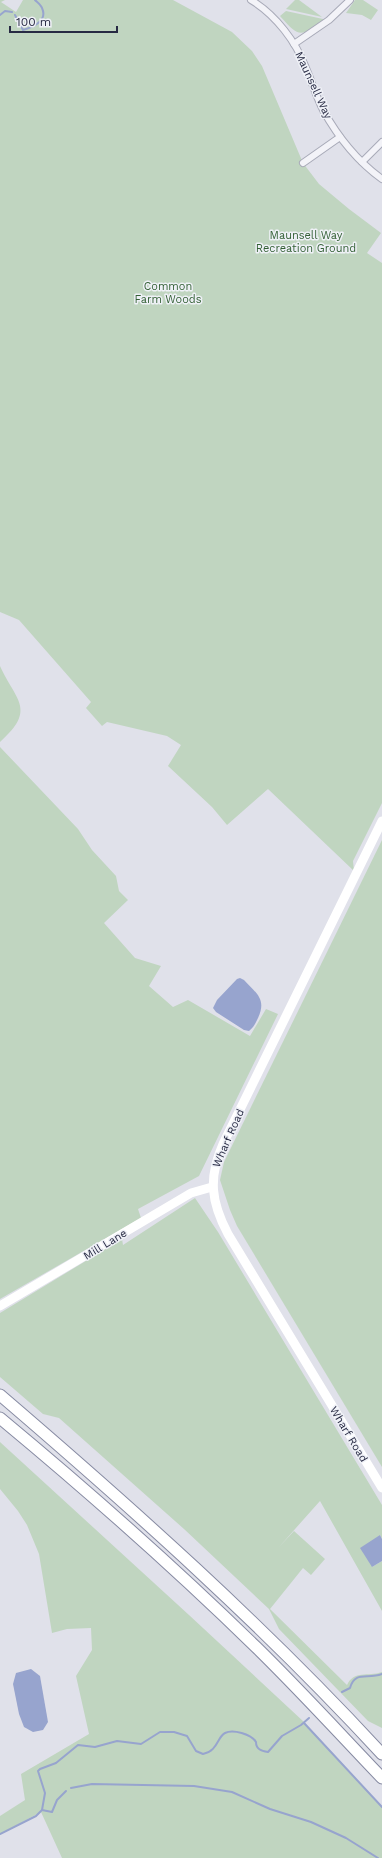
<svg xmlns="http://www.w3.org/2000/svg" width="382" height="1858" viewBox="0 0 382 1858" font-family="'Work Sans',sans-serif">
<style>
.green{fill:#c0d5c0}
.water{fill:#97a4ce}
.lines{fill:none;stroke-linecap:round;stroke-linejoin:round}
.stream{stroke:#97a4ce;stroke-width:2}
.street-casing{stroke:#a8aab8;stroke-width:8}
.highway-casing{stroke:#868aa2;stroke-width:13}
.street{stroke:#f3f3f8;stroke-width:6}
.secondary{stroke:#fff;stroke-width:9}
.highway{stroke:#fff;stroke-width:11}
.labels{text-anchor:middle;stroke-width:3;stroke-linejoin:round;paint-order:stroke}
.street-label{font-size:11px;fill:#272a43;stroke:#eff1f7}
.park-label{font-size:11px;fill:#336035;stroke:#eff1f7}
</style>
<rect width="100%" height="100%" fill="#e0e1ea"/>
<g class="green">
<polygon points="0,0 5,0 1,2 16,12 23,0 173,0 232,32 252,51 262,66 303,163 319,184 349,209 381,233 367,253 382,263 382,803 353,861 354,871 268,789 227,825 212,807 168,766 181,745 167,736 107,722 102,726 86,708 91,702 19,620 0,612"/>
<polygon points="295,0 299,0 322,17 286,9"/>
<polygon points="355,0 363,0 378,10 371,20 362,15 346,13"/>
<path d="M286 11 323 19 325 21C300 36 300 39 280 16Z"/>
<path d="M0 666C16 701 37 709 0 742Z"/>
<polygon points="0,747 78,829 92,850 116,876 119,891 128,900 104,923 135,958 161,966 149,986 173,1007 188,1000 250,1036 266,1009 278,1014 199,1176 138,1209 141,1218 0,1299"/>
<polygon points="382,840 382,1467 237,1226 230,1210 220,1180 224,1162"/>
<path d="M195 1198 218 1232 382 1505V1539L380 1535 372 1567 382 1561V1611L320 1501 279 1547 294 1531 325 1559 311 1575 303 1568 270 1609 347 1685C354 1670 368 1677 382 1672V1728L368 1721 279 1629 269 1609 184 1529 59 1418 43 1414 0 1377V1313L122 1239 123 1245Z"/>
<polygon points="0,1442 189,1615 304,1722 382,1807 382,1858 62,1858 41,1812 0,1834 0,1816 25,1800 21,1774 89,1734 76,1676 92,1650 91,1628 67,1629 52,1633 39,1554 27,1525 18,1511 0,1489"/>
</g>
<g class="water">
<path d="M240 978 244 980C256 993 267 999 258 1018 255 1024 254 1027 249 1031L244 1030 216 1012 213 1008 217 1000 237 979Z"/>
<polygon points="380,1535 382,1539 382,1561 372,1567 360,1548"/>
<polygon points="31,1669 40,1676 48,1722 43,1730 33,1732 24,1727 19,1714 13,1684 16,1673"/>
</g>
<g class="lines">
<g class="stream">
<polyline points="0,15 5,11 12,12"/>
<path d="M15 15 23 30C33 27 48 21 42 8 41 5 37 2 35 0"/>
<path d="M342 1692 350 1688C355 1670 368 1680 382 1674"/>
<polyline points="304,1723 382,1807"/>
<polyline points="71,1788 92,1784 194,1786 232,1792 270,1809 311,1822 346,1838 378,1858"/>
<polyline points="42,1810 52,1812 57,1800 66,1791"/>
<path d="M0 1834 36 1816 42 1810 45 1793 38 1771 40 1769 56 1763 78 1745 95 1747 117 1741 141 1744 160 1732H174L187 1736 196 1751 203 1754C218 1751 217 1737 225 1733 233 1729 251 1734 256 1742 256 1749 261 1751 268 1752L282 1736 301 1725 309 1718"/>
</g>
<g class="street-casing">
<g id="street">
<path d="M251 0C276 15 296 42 306 68 312 82 316 96 323 110 338 137 357 161 382 179"/>
<polyline points="294,44 329,20 350,0"/>
<polyline points="362,162 382,142"/>
<polyline points="303,163 340,137"/>
</g>
</g>
<g class="highway-casing">
<g id="highway">
<path d="M0 1395C133 1509 263 1625 382 1754"/>
<path d="M0 1418C88 1491 174 1567 256 1647 299 1689 340 1734 382 1778"/>
</g>
</g>
<use href="#street" class="street"/>
<g class="secondary">
<path d="M382 821 223 1144C208 1178 211 1202 228 1234L382 1488"/>
<polyline points="0,1306 191,1193 212,1187"/>
</g>
<use href="#highway" class="highway"/>
</g>
<g class="labels">
<g class="street-label">
<text transform="translate(314 85) rotate(65)" y="4">Maunsell Way</text>
<text transform="translate(228 1138) rotate(-66)" y="4">Wharf Road</text>
<text transform="translate(105 1244) rotate(-31)" y="4">Mill Lane</text>
<text transform="translate(349 1434) rotate(59)" y="4">Wharf Road</text>
</g>
<g class="park-label">
<text x="306" y="239">Maunsell Way<tspan x="306" dy="13">Recreation Ground</tspan></text>
<text x="168" y="290">Common<tspan x="168" dy="13">Farm Woods</tspan></text>
</g>
</g>
<path d="M10 26v6h107v-6" fill="none" stroke="#272a43" stroke-width="2"/>
<text x="16" y="26" font-size="12" fill="#272a43" stroke="#eff1f7" stroke-width="3" paint-order="stroke">100 m</text>
</svg>
